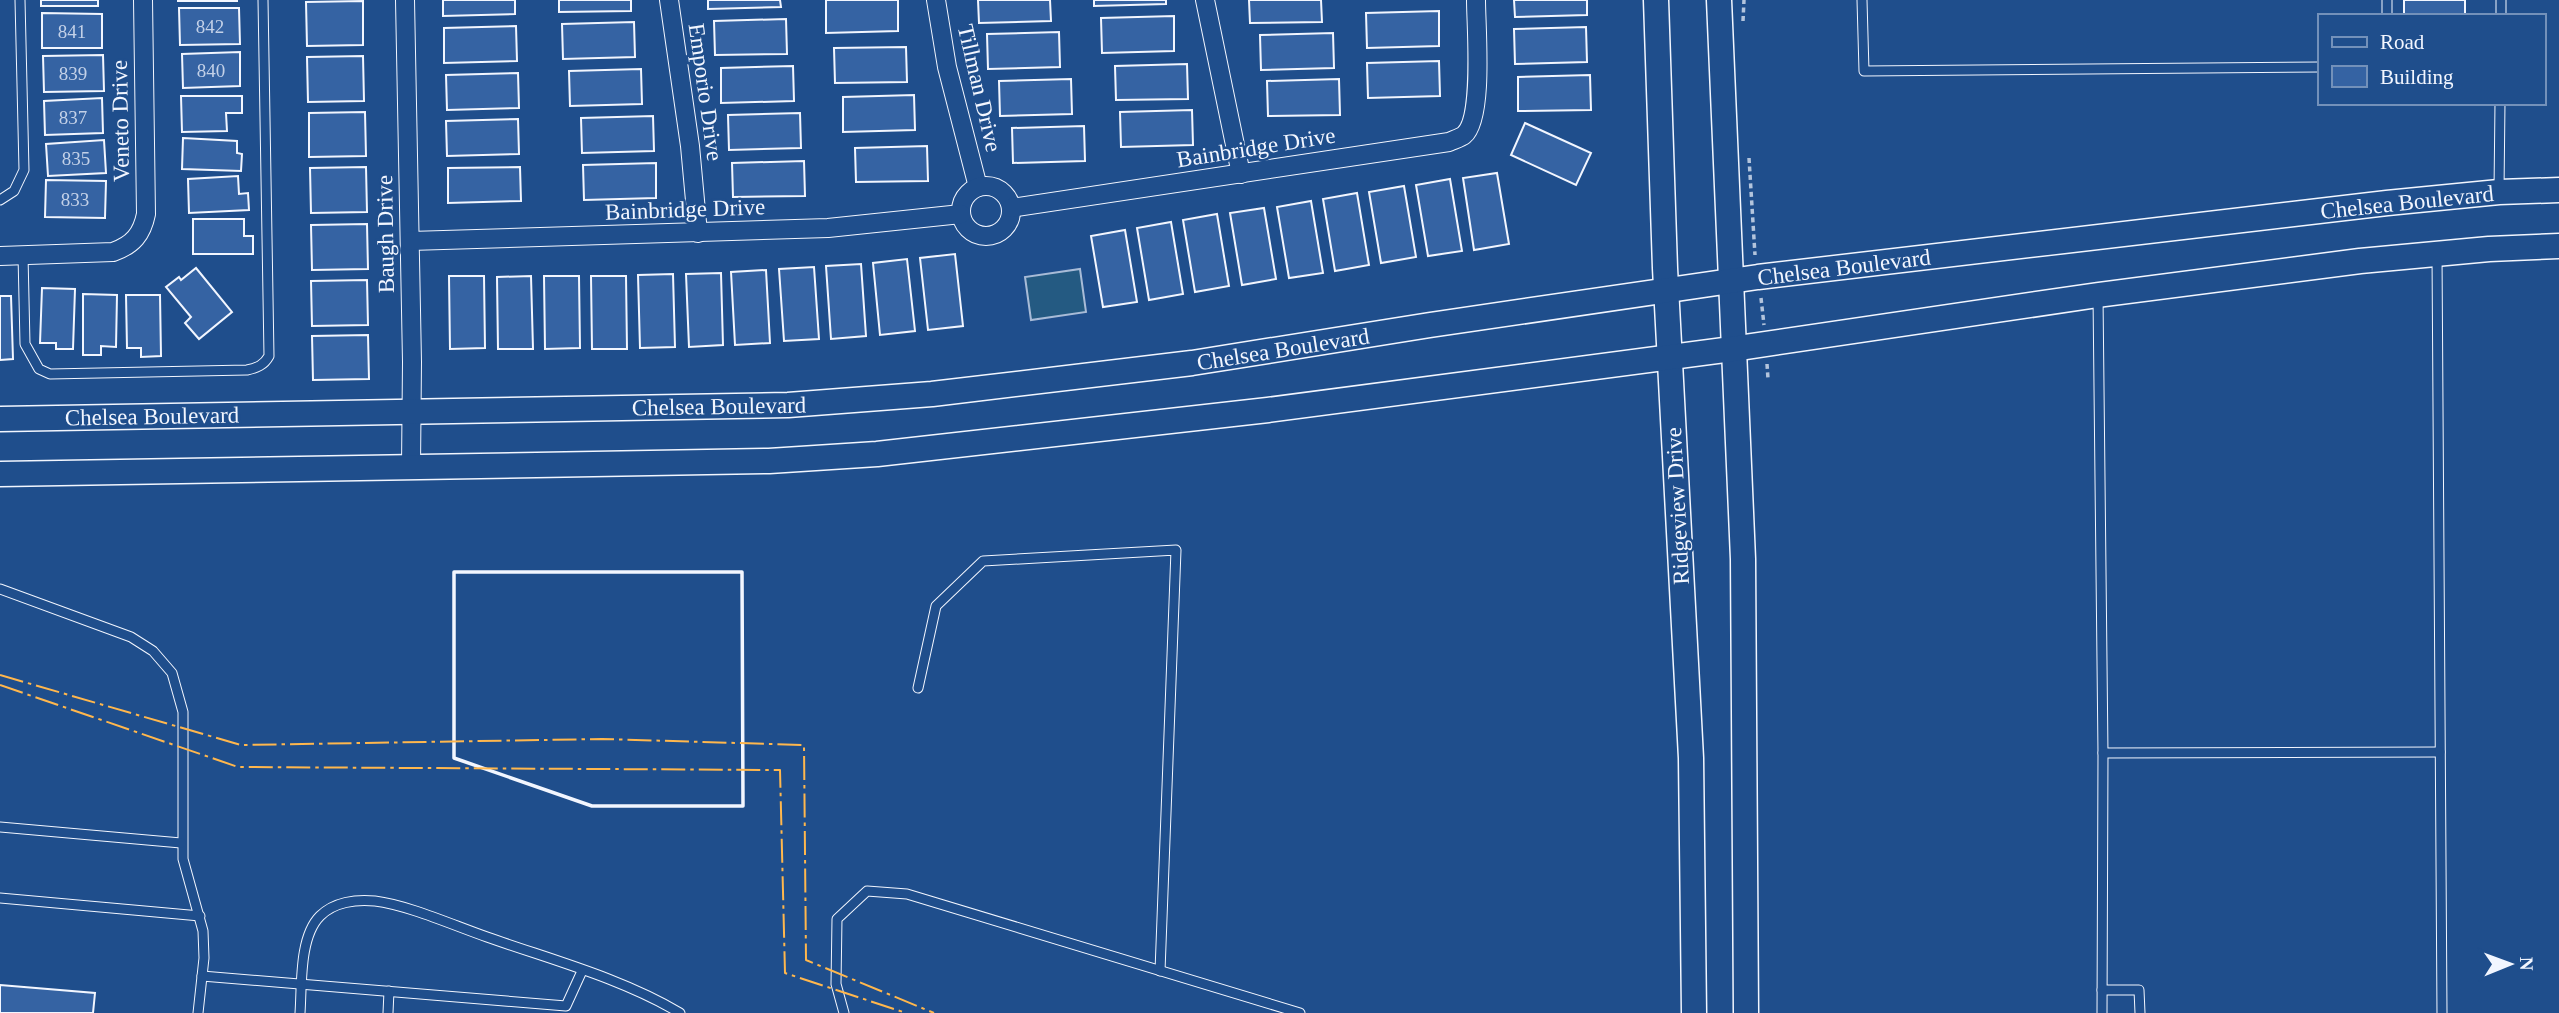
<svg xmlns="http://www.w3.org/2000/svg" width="2559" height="1013" viewBox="0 0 2559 1013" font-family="Georgia,serif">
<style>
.green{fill:#245a82;stroke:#a8bbd7;stroke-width:2}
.building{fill:#3563a3;stroke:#f2f6ff;stroke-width:2}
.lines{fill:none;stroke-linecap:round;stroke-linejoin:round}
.lane-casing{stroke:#f2f6ff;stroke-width:11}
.street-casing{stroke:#f2f6ff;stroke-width:20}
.secondary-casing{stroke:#f2f6ff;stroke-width:27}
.path{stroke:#b3c4dc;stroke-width:3.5;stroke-dasharray:5 3.5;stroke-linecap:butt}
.lane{stroke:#1f4e8c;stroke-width:9}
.street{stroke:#1f4e8c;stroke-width:18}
.secondary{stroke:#1f4e8c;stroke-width:24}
.wall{stroke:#f2f6ff;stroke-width:3.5}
.power{stroke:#ffb74d;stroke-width:2;stroke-dasharray:24 5 3.5 5;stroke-linecap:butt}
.labels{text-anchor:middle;stroke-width:5;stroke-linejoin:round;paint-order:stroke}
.number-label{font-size:19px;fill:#c3d1e8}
.street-label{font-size:23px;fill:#f2f6ff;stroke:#1f4e8c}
</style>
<rect width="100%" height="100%" fill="#1f4e8c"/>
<polygon class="green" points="1080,269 1086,312 1031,320 1025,277"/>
<g class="building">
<rect x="41" y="0" width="57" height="6"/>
<rect x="178" y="0" width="59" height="1"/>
<polygon points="443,0 515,0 515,14 443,16"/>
<polygon points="559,0 631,0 631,11 559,12"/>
<polygon points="708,0 780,0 781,7 708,9"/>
<polygon points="826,0 898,0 898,31 826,33"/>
<polygon points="978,0 1050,0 1051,21 979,23"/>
<polygon points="1094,0 1166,0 1166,4 1094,6"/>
<polygon points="1249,0 1321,0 1322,22 1250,23"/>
<polygon points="1514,0 1587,0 1587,15 1515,17"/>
<rect x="2404" y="0" width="61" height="16"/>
<polygon points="363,1 363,45 307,46 306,2"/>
<polygon points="179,8 239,8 240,44 180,45"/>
<polygon points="1439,11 1439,46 1367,48 1366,13"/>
<polygon points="42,13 102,14 102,48 42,48"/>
<polygon points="1174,16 1174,51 1102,53 1101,18"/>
<polygon points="786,19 787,54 715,55 714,21"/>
<polygon points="634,22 635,57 563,59 562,24"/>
<polygon points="516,26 517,61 444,63 444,28"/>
<polygon points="1586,27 1587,62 1515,64 1514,29"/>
<polygon points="1059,32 1060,67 988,69 987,34"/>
<polygon points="1333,33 1334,68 1261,70 1260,35"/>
<polygon points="906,47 907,82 835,83 834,48"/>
<polygon points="240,52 240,86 183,88 182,54"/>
<polygon points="103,55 104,91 44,92 43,56"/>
<polygon points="363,56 364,101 308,102 307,57"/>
<polygon points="1439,61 1440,96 1368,98 1367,63"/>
<polygon points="1187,64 1188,99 1116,100 1115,66"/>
<polygon points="793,66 794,101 721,103 721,68"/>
<polygon points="641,69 642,104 570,106 569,71"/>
<polygon points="518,73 519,108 447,110 446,75"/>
<polygon points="1590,75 1591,110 1518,111 1518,77"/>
<polygon points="1071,79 1072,114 1000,116 999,81"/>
<polygon points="1339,79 1340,115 1268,116 1267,81"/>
<polygon points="914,95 915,130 843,132 843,97"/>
<polygon points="181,96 242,96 242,113 226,113 227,131 182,132"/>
<polygon points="102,98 103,133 45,135 44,101"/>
<polygon points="1192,110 1193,145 1121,147 1120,112"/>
<polygon points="365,112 366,156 309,157 309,113"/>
<polygon points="800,113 801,148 729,150 728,115"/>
<polygon points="653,116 654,151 582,153 581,118"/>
<polygon points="518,119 519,154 447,156 446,121"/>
<polygon points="1525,123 1591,153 1576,185 1511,155"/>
<polygon points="1084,126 1085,161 1013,163 1012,128"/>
<polygon points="183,138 237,141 237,153 242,154 241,171 182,169"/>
<polygon points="104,140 106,173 48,176 46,144"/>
<polygon points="927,146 928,181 856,182 855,148"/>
<polygon points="804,161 805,196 733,197 732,163"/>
<polygon points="656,163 656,198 584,200 583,165"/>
<polygon points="366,167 367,212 311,213 310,168"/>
<polygon points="520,167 521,201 448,203 448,168"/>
<polygon points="1497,173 1509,244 1474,250 1463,178"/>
<polygon points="238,176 239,194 248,193 249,210 189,213 188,179"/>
<polygon points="1450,179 1462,251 1428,256 1416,185"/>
<polygon points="46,180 106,181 105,218 45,217"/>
<polygon points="1404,186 1416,257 1381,263 1369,192"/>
<polygon points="1357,193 1369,265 1335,271 1323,199"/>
<polygon points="1311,201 1323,273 1289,278 1277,207"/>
<polygon points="1264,208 1276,279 1242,285 1230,213"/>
<polygon points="1217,214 1229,286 1195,292 1183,220"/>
<polygon points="193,219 244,219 244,236 253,236 253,254 193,254"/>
<polygon points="1171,222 1183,294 1149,300 1137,228"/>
<polygon points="367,224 368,269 312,270 311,225"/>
<polygon points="1125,230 1137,302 1103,307 1091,236"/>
<polygon points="955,254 963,326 928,330 920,258"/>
<polygon points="907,259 915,331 880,335 873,263"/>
<polygon points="861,264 866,336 831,339 826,266"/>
<polygon points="814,267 819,339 784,341 779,269"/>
<polygon points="196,268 232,312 199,339 185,323 191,317 166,287 179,277 181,280"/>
<polygon points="766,270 770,343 735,345 731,272"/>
<polygon points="721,273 723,345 689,347 686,274"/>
<polygon points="673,274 675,347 640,348 638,275"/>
<polygon points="449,276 484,276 485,348 450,349"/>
<polygon points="531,276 533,349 498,349 497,277"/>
<polygon points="544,276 579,276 580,348 545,349"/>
<polygon points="591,276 626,276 627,349 592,349"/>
<polygon points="367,280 368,325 312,326 311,281"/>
<polygon points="42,288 75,289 73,349 56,349 56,343 40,343"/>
<polygon points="83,294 117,295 116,347 101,346 101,355 83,355"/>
<polygon points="126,295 160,295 161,356 141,357 141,348 127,348"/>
<polygon points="0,296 11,296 13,359 0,360"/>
<polygon points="368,335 369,379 313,380 312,336"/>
<polygon points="0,985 95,993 93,1013 0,1013"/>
</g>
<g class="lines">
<g class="lane-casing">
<g id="lane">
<polyline points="1862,0 1864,71 2319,67"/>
<polyline points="2387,16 2387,0"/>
<polyline points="2501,16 2501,0"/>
<polyline points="2499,190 2500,103"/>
<polyline points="0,200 14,191 24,170 20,0"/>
<path d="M23 255 25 344 39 369 50 374 247 370C257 368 264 365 269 356L263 0"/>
<polyline points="2437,255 2442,1013"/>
<polyline points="2098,296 2103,753"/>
<polyline points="0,589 131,637 153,651 172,673 183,712 183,859 203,931 204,958 198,1013"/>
<polyline points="918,688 936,606 983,561 1176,550 1160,971"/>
<polyline points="0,827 181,843"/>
<polyline points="0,898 200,916"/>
<polyline points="202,976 566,1006 582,971"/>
<polyline points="2102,990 2139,990 2140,1013"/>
<path d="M300 1013C302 985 299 937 320 916 334 902 356 899 375 901 408 905 455 926 487 937 552 960 621 978 680 1013"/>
<polyline points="388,1013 389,991"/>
<polyline points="844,1013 836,984 837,919 867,891 907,894 1300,1013"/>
<polyline points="2102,1013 2103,753 2440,752"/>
</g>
</g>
<g class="street-casing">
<g id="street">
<polyline points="405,0 412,362 411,466"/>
<polyline points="669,0 690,146 698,233"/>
<polyline points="936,0 947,67 978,187"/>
<polyline points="1205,0 1241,174"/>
<circle cx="986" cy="211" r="25"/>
<path d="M1011 208 1449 142C1453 140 1460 138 1464 135 1484 118 1476 27 1476 0"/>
<polyline points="410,241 828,228 961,214"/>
<path d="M0 256 113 252C133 245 142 234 146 214L143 0"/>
</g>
</g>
<g class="secondary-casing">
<g id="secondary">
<polyline points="1656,0 1665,268 1691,758 1694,1013"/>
<polyline points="1719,0 1743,559 1746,1013"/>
<polyline points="0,419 788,405 932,394 1192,363 1430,325 1758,277 2387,203 2499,192 2559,190"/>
<polyline points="0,474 769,461 877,454 1268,410 1732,349 2098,295 2360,261 2489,249 2559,246"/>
</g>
</g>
<g class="path">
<polyline points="1743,21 1744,0"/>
<polyline points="1749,158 1755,255"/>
<polyline points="1761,298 1764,325"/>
<polyline points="1767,364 1768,379"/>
</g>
<use href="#lane" class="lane"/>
<use href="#street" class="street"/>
<use href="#secondary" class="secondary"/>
<polygon class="wall" points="454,572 742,572 743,806 592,806 454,758"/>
<g class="power">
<polyline points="0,675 241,745 602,739 804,745 806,960 934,1013"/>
<polyline points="0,685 238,767 780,770 785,973 906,1013"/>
</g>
</g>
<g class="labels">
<g class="number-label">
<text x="210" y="33">842</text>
<text x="72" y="38">841</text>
<text x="211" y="77">840</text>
<text x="73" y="80">839</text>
<text x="73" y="124">837</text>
<text x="76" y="165">835</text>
<text x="75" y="206">833</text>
</g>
<g class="street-label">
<text transform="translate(980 88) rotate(77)" y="8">Tillman Drive</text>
<text transform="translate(706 92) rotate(82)" y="8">Emporio Drive</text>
<text transform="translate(120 121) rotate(-91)" y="8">Veneto Drive</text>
<text transform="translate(1256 147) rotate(-9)" y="8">Bainbridge Drive</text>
<text transform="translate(2407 202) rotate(-6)" y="8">Chelsea Boulevard</text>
<text transform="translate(685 209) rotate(-2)" y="8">Bainbridge Drive</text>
<text transform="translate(385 234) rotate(-91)" y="8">Baugh Drive</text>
<text transform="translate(1844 267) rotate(-7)" y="8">Chelsea Boulevard</text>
<text transform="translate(1283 349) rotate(-9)" y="8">Chelsea Boulevard</text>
<text transform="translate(719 406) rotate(-1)" y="8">Chelsea Boulevard</text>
<text transform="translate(152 416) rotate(-1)" y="8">Chelsea Boulevard</text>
<text transform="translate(1677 506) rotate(-93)" y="8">Ridgeview Drive</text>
</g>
</g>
<rect x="2318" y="14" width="228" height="91" fill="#1f4e8c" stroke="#7391ba" stroke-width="2"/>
<rect x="2332" y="37" width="35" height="10" fill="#1f4e8c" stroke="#7391ba" stroke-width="2"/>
<text x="2380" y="49" font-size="21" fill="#f2f6ff">Road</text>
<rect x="2332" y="66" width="35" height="21" fill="#3563a3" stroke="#7391ba" stroke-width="2"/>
<text x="2380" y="84" font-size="21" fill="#f2f6ff">Building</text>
<g transform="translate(2510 964) rotate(89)" stroke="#1f4e8c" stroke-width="5" paint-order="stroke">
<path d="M0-5L12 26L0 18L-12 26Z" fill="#f2f6ff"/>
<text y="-10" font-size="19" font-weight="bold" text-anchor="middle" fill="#f2f6ff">N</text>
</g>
</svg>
